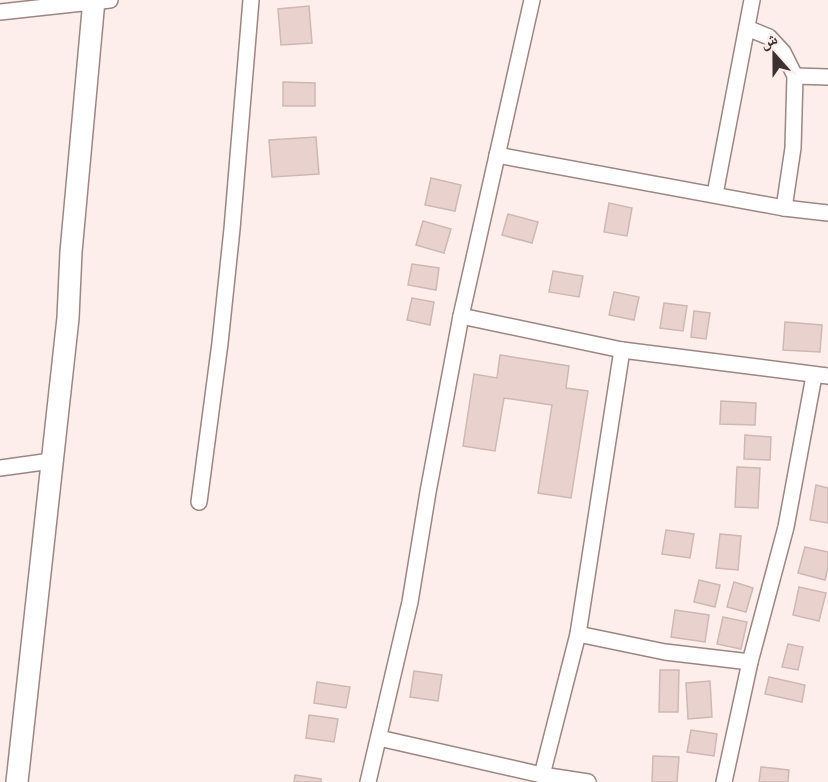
<svg xmlns="http://www.w3.org/2000/svg" width="828" height="782" viewBox="0 0 828 782" font-family="Quicksand,'Noto Naskh Arabic',sans-serif">
<style>
.building{fill:#e9d2ce;stroke:#ceb8b4;stroke-width:1.5}
.lines{fill:none;stroke-linecap:round;stroke-linejoin:round}
.minor-casing{stroke:#9b8682;stroke-width:18}
.secondary-casing{stroke:#9b8682;stroke-width:24}
.minor{stroke:#fff;stroke-width:15}
.secondary{stroke:#fff;stroke-width:21}
</style>
<rect width="100%" height="100%" fill="#fdeeec"/>
<g class="building">
<polygon points="309,6 312,43 281,45 278,9"/>
<polygon points="283,82 315,83 315,106 283,106"/>
<polygon points="316,137 319,174 272,177 269,140"/>
<polygon points="431,178 461,185 455,211 425,205"/>
<polygon points="609,203 632,208 627,236 604,232"/>
<polygon points="508,214 538,222 532,243 502,235"/>
<polygon points="423,221 451,229 444,253 416,245"/>
<polygon points="412,264 439,268 436,290 408,285"/>
<polygon points="553,271 583,276 579,297 549,292"/>
<polygon points="614,292 639,297 634,320 609,315"/>
<polygon points="412,298 434,302 430,325 407,320"/>
<polygon points="664,303 687,306 683,331 660,328"/>
<polygon points="694,311 710,313 706,339 691,337"/>
<polygon points="785,322 822,325 820,352 783,350"/>
<polygon points="500,355 569,366 566,388 588,391 571,498 538,493 552,405 504,398 495,451 463,446 474,374 497,378"/>
<polygon points="721,401 756,403 755,425 720,424"/>
<polygon points="745,435 771,437 770,460 744,459"/>
<polygon points="737,467 760,468 758,508 735,507"/>
<polygon points="816,485 828,488 828,523 810,520"/>
<polygon points="666,530 694,534 690,558 662,554"/>
<polygon points="720,534 741,536 738,570 716,568"/>
<polygon points="805,547 828,552 828,568 825,580 798,573"/>
<polygon points="699,580 720,585 715,607 694,602"/>
<polygon points="734,582 753,588 746,612 727,607"/>
<polygon points="799,587 826,593 819,621 793,615"/>
<polygon points="675,610 709,615 705,642 671,637"/>
<polygon points="723,617 747,622 741,649 717,644"/>
<polygon points="788,644 803,647 798,670 782,667"/>
<polygon points="660,670 679,670 678,712 659,712"/>
<polygon points="414,671 442,675 438,701 410,697"/>
<polygon points="769,677 805,685 802,702 765,694"/>
<polygon points="710,681 712,717 688,719 686,683"/>
<polygon points="317,682 350,687 346,708 314,703"/>
<polygon points="309,715 338,719 334,742 306,738"/>
<polygon points="691,730 717,734 714,756 687,752"/>
<polygon points="653,756 679,757 677,782 652,782"/>
<polygon points="761,767 789,770 788,782 759,782"/>
<polygon points="295,775 321,779 321,782 294,782"/>
</g>
<g class="lines">
<g class="minor-casing">
<g id="minor">
<polyline points="0,12 110,0"/>
<polyline points="747,28 769,37 783,52 795,76 793,148 784,208"/>
<polyline points="795,76 828,77"/>
<polyline points="497,155 784,208 828,213"/>
<polyline points="715,194 752,0"/>
<polyline points="461,316 622,350 828,376"/>
<polyline points="0,468 51,461"/>
<polyline points="199,502 220,343 232,229 251,0"/>
<polyline points="578,634 665,652 750,662"/>
<polyline points="379,738 542,775 588,782"/>
<polyline points="542,775 578,634 622,350"/>
<polyline points="368,782 410,602 428,492 461,316 532,0"/>
<polyline points="724,782 750,662 786,527 814,376"/>
</g>
</g>
<g class="secondary-casing">
<polyline id="secondary" points="17,782 68,318 71,252 94,0"/>
</g>
<use href="#minor" class="minor"/>
<use href="#secondary" class="secondary"/>
</g>
<g transform="translate(774 54) rotate(339)" stroke="#fdeeec" stroke-width="4.5" paint-order="stroke">
<path d="M0-4.5L10 22L0 15L-10 22Z" fill="#3a3130"/>
<text y="-9" font-size="16" font-weight="bold" text-anchor="middle" fill="#3a3130">ش</text>
</g>
</svg>
